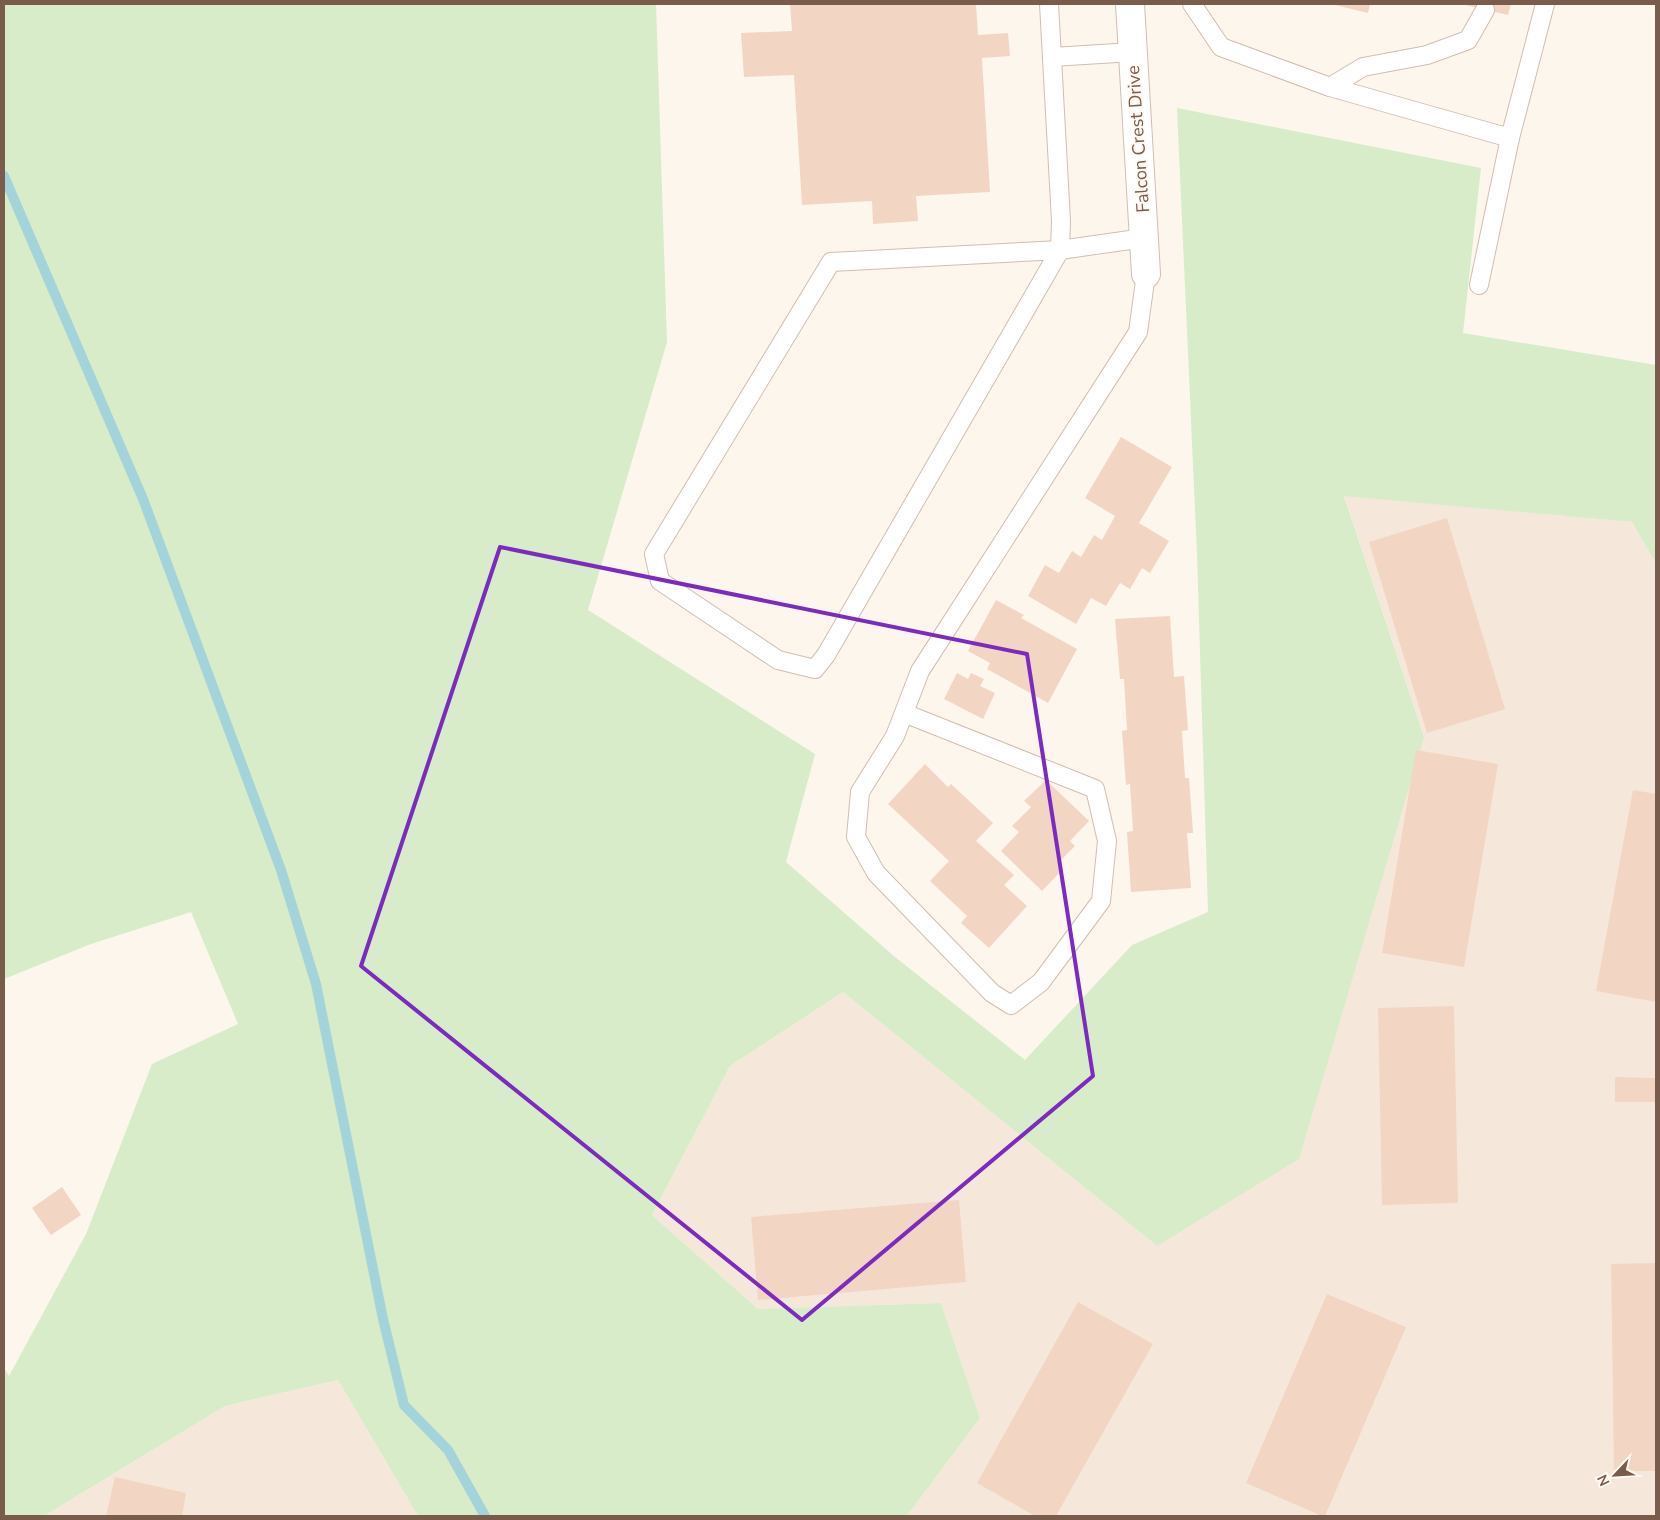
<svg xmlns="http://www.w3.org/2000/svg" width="1660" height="1520" viewBox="0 0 1660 1520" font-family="'Nunito Sans',sans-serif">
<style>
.residential{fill:#f5e8da}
.green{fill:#d8ecc9}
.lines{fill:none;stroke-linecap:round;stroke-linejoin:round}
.stream{stroke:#a5d3da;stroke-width:10}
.building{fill:#f3d5c3}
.lane-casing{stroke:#d1beb0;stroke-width:20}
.street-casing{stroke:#d1beb0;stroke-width:30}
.lane{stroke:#fff;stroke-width:18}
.street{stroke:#fff;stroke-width:28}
.marked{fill:none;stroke:#7b2cbf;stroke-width:4;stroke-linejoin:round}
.labels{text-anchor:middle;stroke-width:4;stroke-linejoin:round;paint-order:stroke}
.street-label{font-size:18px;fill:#7a5c4d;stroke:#fffaf3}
</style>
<rect width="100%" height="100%" fill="#fdf6ec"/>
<g class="residential">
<polygon points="1344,495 1632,522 1656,564 1656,1516 907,1516 980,1418 941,1303 758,1309 652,1215 730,1066 843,992 1157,1246 1424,737"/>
<polygon points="338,1380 418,1516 44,1516 225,1406"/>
</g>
<polygon class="green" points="4,4 656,4 667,342 588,610 815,754 786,862 895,957 1025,1060 1132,945 1208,912 1197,554 1177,108 1481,168 1463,333 1656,365 1656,564 1632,522 1344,496 1424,737 1299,1159 1157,1246 843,992 730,1066 652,1215 758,1309 941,1303 980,1418 907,1516 418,1516 338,1380 225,1406 44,1516 4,1516 4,1368 9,1376 86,1234 152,1064 238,1024 191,912 91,944 4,979"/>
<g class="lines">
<polyline class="stream" points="4,176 143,499 281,870 316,984 383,1319 404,1405 448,1450 485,1516"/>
</g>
<g class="building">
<polygon points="790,4 976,4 978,35 1008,33 1010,56 982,58 990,192 916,196 918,221 873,224 872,201 802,205 794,75 744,77 741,33 792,31"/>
<polygon points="1331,4 1370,4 1368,13"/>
<polygon points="1461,4 1511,4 1508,15"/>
<polygon points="1121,437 1172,467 1139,523 1169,541 1150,573 1142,568 1130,589 1120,583 1106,606 1091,598 1076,624 1028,596 1045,565 1059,573 1072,551 1081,557 1094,535 1102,540 1115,516 1085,498"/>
<polygon points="1447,518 1505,709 1427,733 1369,542"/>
<polygon points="996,600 1024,615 1021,618 1077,649 1048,703 987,669 990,663 968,651"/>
<polygon points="1170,616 1174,677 1184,676 1188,730 1182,731 1185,778 1189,778 1193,833 1187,833 1191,888 1131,892 1127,832 1133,831 1130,784 1126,785 1122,731 1127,730 1124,679 1120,679 1115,619"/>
<polygon points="957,673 968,679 971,673 984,679 980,686 995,693 983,719 944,699"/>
<polygon points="1416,750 1498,764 1464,967 1382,953"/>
<polygon points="925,764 948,787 951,784 993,823 976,841 1014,875 1004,885 1027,906 989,948 961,923 967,916 930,881 949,861 888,804"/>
<polygon points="1046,780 1089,821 1070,841 1075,846 1058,863 1063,869 1042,891 1001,851 1019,832 1012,826 1031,807 1024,801"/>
<polygon points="1633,790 1656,794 1656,1002 1596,991"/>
<polygon points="1454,1006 1458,1203 1382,1205 1378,1008"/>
<polygon points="1615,1077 1655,1078 1655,1102 1615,1102"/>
<polygon points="62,1187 81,1215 51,1235 32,1208"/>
<polygon points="959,1200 966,1282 758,1300 751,1217"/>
<polygon points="1656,1263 1656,1471 1614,1471 1611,1264"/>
<polygon points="1327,1294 1406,1327 1325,1516 1322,1516 1246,1483"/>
<polygon points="1078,1302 1153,1344 1056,1516 1035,1516 977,1483"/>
<polygon points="115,1477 186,1493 182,1516 106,1516"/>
</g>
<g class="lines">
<g class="lane-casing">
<g id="lane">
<polyline points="1049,4 1061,221 1060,250 826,655 815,669 778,660 660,581 654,554 831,262 1060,250 1144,238"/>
<polyline points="1192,4 1221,47 1330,87 1510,138"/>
<polyline points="1052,57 1133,52"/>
<polyline points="1330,87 1363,67 1427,55 1468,40 1485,10"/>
<polyline points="1479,285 1510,138 1545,4"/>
<polyline points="904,713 1095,789 1107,841 1101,901 1041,982 1011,1005 992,993 876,873 856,837 860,792 895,736 920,671 1138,332 1146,274"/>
</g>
</g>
<g class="street-casing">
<polyline id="street" points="1130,4 1146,274"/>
</g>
<use href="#lane" class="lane"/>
<use href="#street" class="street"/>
</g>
<path class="marked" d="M500 547 1027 654 1093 1076 802 1320 361 966Z"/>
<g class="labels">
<g class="street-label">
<text transform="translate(1138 139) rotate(-94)" y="6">Falcon Crest Drive</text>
</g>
</g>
<rect width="1660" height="1520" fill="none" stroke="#7a5c4d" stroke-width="10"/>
<g transform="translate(1615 1475) rotate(245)" stroke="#fffaf3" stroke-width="4" paint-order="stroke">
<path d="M0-4L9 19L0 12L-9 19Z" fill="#7a5c4d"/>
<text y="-8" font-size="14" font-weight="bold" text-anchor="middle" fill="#7a5c4d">N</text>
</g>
</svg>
